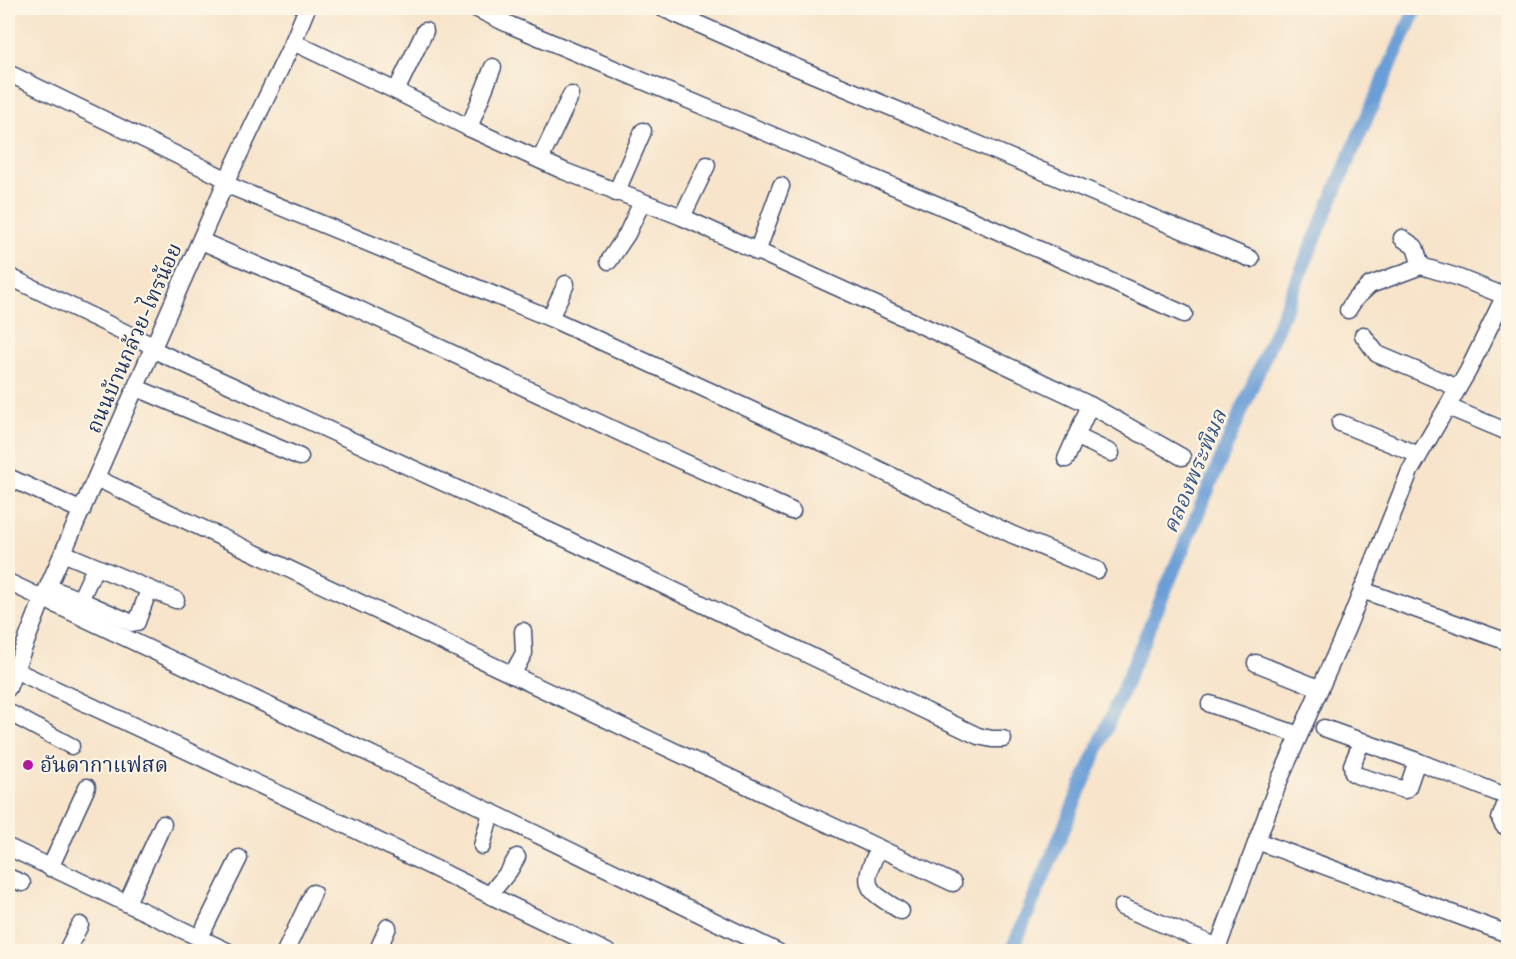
<svg xmlns="http://www.w3.org/2000/svg" width="1516" height="959" viewBox="0 0 1516 959" font-family="Vollkorn,'Noto Serif Thai',serif">
<style>
.lines{fill:none;stroke-linecap:round;stroke-linejoin:round}
.canal{stroke:#6a9ed6;stroke-width:14}
.minor-casing{stroke:#3c4a6e;stroke-width:19}
.minor{stroke:#fff;stroke-width:16}
.poi-dot{fill:#b5179e;stroke:#fcf5e5;stroke-width:2}
.labels{text-anchor:middle;stroke-width:4.5;stroke-linejoin:round;paint-order:stroke}
.street-label{font-size:21px;fill:#1b2f5e;stroke:#fcf5e5}
.poi-label{font-size:21px;fill:#1b2f5e;stroke:#fcf5e5;text-anchor:start}
.water-label{font-size:22px;font-style:italic;fill:#375688;stroke:#fcf5e5}
</style>
<rect width="100%" height="100%" fill="#fcf5e5"/>
<filter id="ink" filterUnits="userSpaceOnUse"><feTurbulence type="fractalNoise" baseFrequency=".0167" numOctaves="2"/><feDisplacementMap in="SourceGraphic" scale="12" xChannelSelector="R" yChannelSelector="G"/><feConvolveMatrix kernelMatrix="1 2 1 2 8 2 1 2 1" color-interpolation-filters="sRGB"/></filter>
<filter id="wash" filterUnits="userSpaceOnUse"><feTurbulence type="fractalNoise" baseFrequency=".008" numOctaves="4" result="noise"/><feDisplacementMap in="SourceGraphic" scale="24" xChannelSelector="R" yChannelSelector="G"/><feGaussianBlur stdDeviation="1.35" result="paint"/><feColorMatrix in="noise" values="0 0 0 0 0 0 0 0 0 0 0 0 0 0 0 0 0 1.4 0 .05"/><feComposite in="paint" operator="in"/></filter>
<g filter="url(#wash)">
<rect width="100%" height="100%" fill="#f7e4cb"/>
<g class="lines">
<polyline class="canal" points="1011,952 1359,135 1416,8"/>
</g>
</g>
<g filter="url(#ink)">
<g class="lines">
<g class="minor-casing">
<g id="minor">
<polyline points="475,8 510,25 957,213 1184,314"/>
<polyline points="662,8 793,66 1251,259"/>
<polyline points="293,42 396,91 469,128 564,171 682,217 936,332 1090,405 1182,457"/>
<polyline points="8,73 228,180"/>
<polyline points="396,91 425,31"/>
<polyline points="469,128 493,67"/>
<polyline points="540,160 571,95"/>
<polyline points="225,184 550,318 841,451 1011,534 1097,570"/>
<polyline points="616,193 643,131"/>
<polyline points="682,217 707,165"/>
<polyline points="1402,238 1415,247 1421,266"/>
<polyline points="201,241 356,308 642,443 792,511"/>
<polyline points="757,252 781,186"/>
<polyline points="609,261 627,234 642,202"/>
<polyline points="8,276 155,347"/>
<polyline points="1348,310 1355,299 1370,285 1421,266 1454,276 1505,296"/>
<polyline points="550,318 566,284"/>
<polyline points="1363,335 1377,354 1458,388"/>
<polyline points="154,350 560,536 978,736 992,739 1003,739"/>
<polyline points="137,388 300,457"/>
<polyline points="1448,407 1508,432"/>
<polyline points="1340,423 1419,455"/>
<polyline points="1076,436 1111,453"/>
<polyline points="1066,459 1090,405"/>
<polyline points="8,477 82,511"/>
<polyline points="96,478 953,883"/>
<polyline points="63,553 176,600"/>
<polyline points="8,582 417,776 778,952"/>
<polyline points="48,587 80,600 95,568"/>
<polyline points="1362,590 1508,642"/>
<polyline points="80,600 132,623 137,622 138,619 149,590"/>
<polyline points="1256,663 1319,688"/>
<polyline points="8,667 339,822 607,952"/>
<polyline points="512,675 524,653 523,631"/>
<polyline points="8,688 43,598 225,184 293,42 307,8"/>
<polyline points="1210,704 1299,735"/>
<polyline points="8,712 71,746"/>
<polyline points="1324,728 1417,761 1508,797"/>
<polyline points="1362,741 1352,765 1353,773 1359,776 1405,790 1408,787 1417,761"/>
<polyline points="1508,797 1500,819 1503,825 1508,828"/>
<polyline points="1257,841 1508,934"/>
<polyline points="482,846 491,812"/>
<polyline points="8,847 229,952"/>
<path d="M879 848C859 887 867 890 901 911"/>
<polyline points="50,868 87,787"/>
<polyline points="8,877 22,883"/>
<polyline points="490,894 509,871 517,857"/>
<polyline points="127,903 163,824"/>
<polyline points="1122,907 1218,947"/>
<polyline points="200,937 239,858"/>
<polyline points="66,952 80,925"/>
<polyline points="285,952 313,893"/>
<polyline points="377,952 388,927"/>
<polyline points="1216,952 1279,781 1347,628 1410,471 1468,371 1508,289"/>
</g>
</g>
<use href="#minor" class="minor"/>
</g>
</g>
<circle class="poi-dot" cx="28" cy="765" r="6"/>
<g class="labels">
<g class="street-label">
<text transform="translate(134 338) rotate(-66)" y="7">ถนนบ้านกล้วย-ไทรน้อย</text>
</g>
<g class="poi-label">
<text x="40" y="772">อันดากาแฟสด</text>
</g>
<g class="water-label">
<text transform="translate(1194 471) rotate(-67)" y="8">คลองพระพิมล</text>
</g>
</g>
<rect width="1516" height="959" fill="none" stroke="#fcf5e5" stroke-width="30"/>
</svg>
